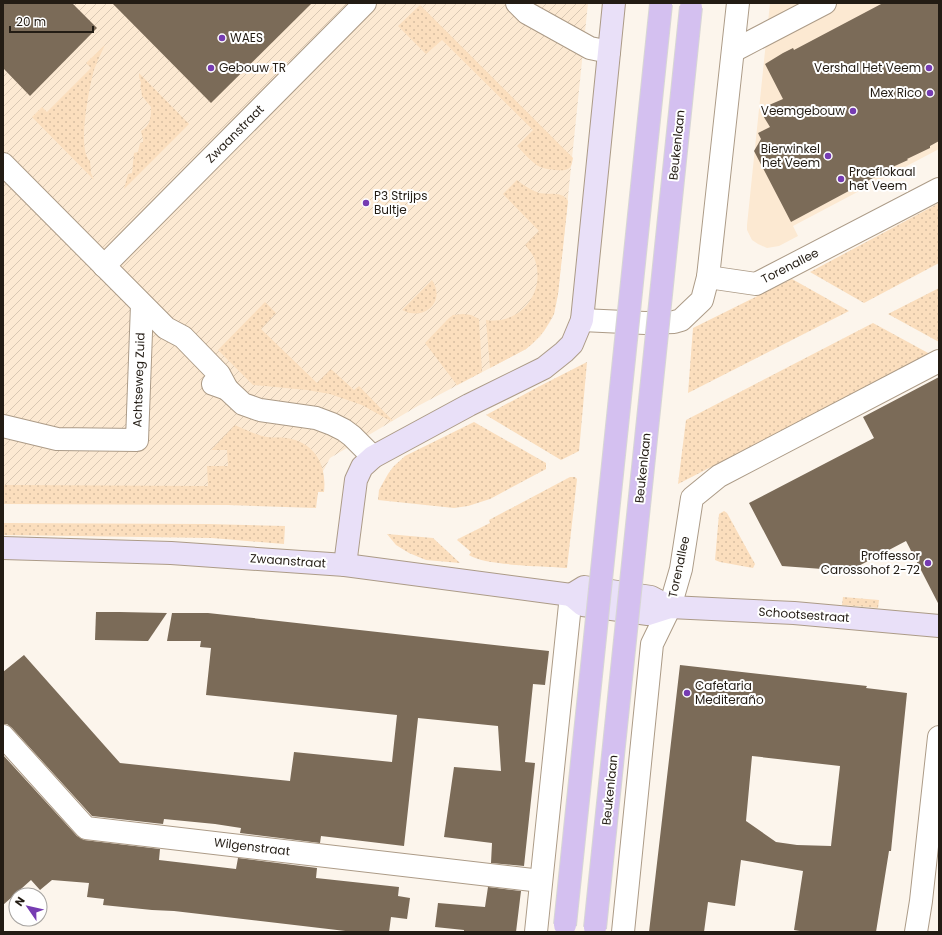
<svg xmlns="http://www.w3.org/2000/svg" width="942" height="935" viewBox="0 0 942 935" font-family="Poppins,sans-serif">
<style>
.built{fill:#fce9d2}
.industrial{fill:url(#industrial-furrows)}
.grass{fill:url(#grass-dots)}
.building{fill:#7b6b58;fill-rule:evenodd}
.lines{fill:none;stroke-linecap:round;stroke-linejoin:round}
.street-casing{stroke:#ac9b87;stroke-width:24}
.secondary-casing{stroke:#ac9b87;stroke-width:24}
.street{stroke:#fff;stroke-width:22}
.secondary{stroke:#e9e0f8;stroke-width:22}
.primary-bridge-casing{stroke:#d7d6d5;stroke-width:24;stroke-linecap:butt}
.primary-bridge{stroke:#d4c0f0;stroke-width:22}
.poi-dot{fill:#763cb2;stroke:#fff;stroke-width:1.5}
.labels{text-anchor:middle;stroke-width:4;stroke-linejoin:round;paint-order:stroke}
.poi-label{font-size:12px;fill:#231c14;stroke:#fff;text-anchor:start}
.street-label{font-size:12px;fill:#231c14;stroke:#fff}
</style>
<defs>
<pattern id="industrial-furrows" width="10" height="10" patternUnits="userSpaceOnUse"><rect width="10" height="10" fill="#fce9d2"/><path d="M-1 1l2-2M0 10L10 0M9 11l2-2" fill="none" stroke="#d8c7b3"/></pattern>
<pattern id="grass-dots" width="8" height="8" patternUnits="userSpaceOnUse"><rect width="8" height="8" fill="#fbdebd"/><path d="M2 2h.1M6 6h.1" fill="none" stroke="#d7bea2" stroke-width="1.8" stroke-linecap="round"/></pattern>
</defs>
<rect width="100%" height="100%" fill="#fcf5ec"/>
<polygon class="built" points="770,3 939,3 939,149 793,226 798,236 779,246 767,248 758,244 752,240 747,230 747,225"/>
<polygon class="industrial" points="3,3 588,3 558,294 554,314 550,322 540,337 526,349 416,407 330,458 309,498 3,490"/>
<g class="grass">
<path d="M420 5 573 158C572 162 572 167 568 169 563 172 545 169 540 167 531 162 524 153 517 146L533 130 442 40 426 54 398 26Z"/>
<path d="M105 45C101 53 97 62 94 70 89 88 77 149 90 161L91 173 94 180 32 117 42 107 47 112 91 68 86 63Z"/>
<path d="M139 73 189 124 124 189 128 174 132 173 134 153 138 152 140 143 143 142V139L141 131C150 126 151 119 151 107L142 96 141 88 140 87 141 83 139 77Z"/>
<path d="M517 180C523 185 531 190 539 193 549 195 563 191 568 201L558 294 554 314 544 331 532 344 526 349 490 368 486 320C520 325 546 293 535 260 533 254 529 250 525 245L539 231 503 194Z"/>
<polygon points="939,203 939,263 864,303 810,272"/>
<polygon points="792,279 849,311 688,393 693,328"/>
<path d="M432 280C446 301 425 322 402 310Z"/>
<polygon points="939,288 939,342 888,314"/>
<polygon points="265,302 276,313 261,329 317,383 331,369 354,390 359,386 393,421 387,419 362,405 330,394 307,390 253,385 218,350"/>
<polygon points="463,314 471,315 479,319 482,372 457,385 425,343 448,319 453,315"/>
<polygon points="873,323 930,354 678,484 686,420"/>
<polygon points="587,362 579,451 561,460 486,415 538,387"/>
<polygon points="474,422 546,463 546,469 490,499 468,506 454,508 378,500 379,490 388,474 393,467 405,456"/>
<path d="M235 425C246 430 256 435 267 437 274 438 280 437 286 438 315 442 327 465 324 492H318L316 508 228 505 3 504V485L208 486 207 466H228L227 450H211Z"/>
<path d="M570 477H575L577 479 567 568C546 566 485 566 469 555L471 552 457 540 458 539 490 523 489 520Z"/>
<polygon points="724,511 727,513 755,564 753,568 720,562 715,560 719,514"/>
<polygon points="3,523 208,524 285,526 284,544 212,538 3,535"/>
<polygon points="387,534 433,538 460,563 426,560 409,553 396,545"/>
<polygon points="843,597 879,600 878,608 842,605"/>
</g>
<g class="building">
<polygon points="3,3 72,3 97,28 30,96 3,68"/>
<polygon points="112,3 312,3 211,103"/>
<polygon points="883,3 939,3 939,141 930,146 930,148 907,159 908,160 886,170 886,171 791,222 754,151 761,139 758,133 770,127 762,114 771,109 769,105 783,99 765,64 783,53 793,48 794,50"/>
<polygon points="939,377 939,605 906,541 849,571 782,566 749,503 874,438 863,417"/>
<polygon points="96,612 120,612 167,613 148,641 145,641 95,640"/>
<polygon points="172,613 208,613 549,651 545,685 533,684 525,762 535,763 524,866 491,863 492,843 444,837 454,767 501,771 498,726 418,718 404,846 321,836 320,843 240,833 241,828 215,824 164,819 163,824 92,816 12,728 7,724 3,724 3,672 24,655 120,763 290,781 294,752 392,762 397,715 206,695 211,648 200,647 201,641 167,641"/>
<path d="M680 665 867 686 866 688 907 693 891 851H889L876 932H806L794 930 803 871 741 860 735 906 708 902 704 932H649ZM752 756 840 766 831 846 797 845 776 842 746 821Z"/>
<polygon points="3,755 77,836 84,840 160,849 159,860 236,869 238,858 317,868 316,878 399,887 398,896 410,898 407,919 391,917 389,932 354,932 174,911 152,910 103,905 104,899 87,897 89,883 52,880 40,890 31,880 3,905"/>
<polygon points="488,887 521,891 516,932 464,932 464,930 435,927 438,903 485,907"/>
</g>
<g class="lines">
<g class="street-casing">
<g id="street">
<polyline points="517,3 527,13 590,48 609,52"/>
<polyline points="733,51 825,3"/>
<polyline points="3,164 166,328 183,337 219,374 227,389"/>
<polyline points="104,266 365,3"/>
<polyline points="708,277 756,284 939,189"/>
<polyline points="582,320 645,323 674,322 681,320 702,300 708,277 738,3"/>
<polyline points="213,384 227,389 243,404 260,410 316,418 332,424 344,430 352,436 373,457"/>
<polyline points="3,426 57,439 137,440 142,305"/>
<polyline points="3,736 86,828 541,881"/>
<polyline points="536,932 571,595"/>
<polyline points="623,932 652,644 670,607 681,569 692,498 719,476 939,361"/>
<polyline points="916,932 921,901 939,737"/>
</g>
</g>
<g class="secondary-casing">
<g id="secondary">
<polyline points="3,548 171,553 345,565 571,595"/>
<polyline points="345,565 356,480 362,467 373,457 469,405 544,368 564,352 572,344 582,320 614,3"/>
<polyline points="571,595 583,605 648,614 670,607 794,613 939,626"/>
<polyline points="571,595 584,587 651,597 670,607"/>
</g>
</g>
<use href="#street" class="street"/>
<use href="#secondary" class="secondary"/>
<g class="primary-bridge-casing">
<g id="primary-bridge">
<polyline points="565,925 661,4"/>
<polyline points="595,928 691,7"/>
</g>
</g>
<use href="#primary-bridge" class="primary-bridge"/>
</g>
<g class="poi-dot">
<circle cx="222" cy="38" r="4"/>
<circle cx="211" cy="68" r="4"/>
<circle cx="929" cy="68" r="4"/>
<circle cx="930" cy="93" r="4"/>
<circle cx="853" cy="111" r="4"/>
<circle cx="828" cy="156" r="4"/>
<circle cx="841" cy="179" r="4"/>
<circle cx="366" cy="203" r="4"/>
<circle cx="928" cy="563" r="4"/>
<circle cx="687" cy="693" r="4"/>
</g>
<g class="labels">
<g class="poi-label">
<text x="230" y="42">WAES</text>
<text x="219" y="72">Gebouw TR</text>
<text x="921" y="72" text-anchor="end">Vershal Het Veem</text>
<text x="922" y="97" text-anchor="end">Mex Rico</text>
<text x="845" y="115" text-anchor="end">Veemgebouw</text>
<text x="820" y="153" text-anchor="end">Bierwinkel<tspan x="820" dy="14">het Veem</tspan></text>
<text x="849" y="176">Proeflokaal<tspan x="849" dy="14">het Veem</tspan></text>
<text x="374" y="200">P3 Strijps<tspan x="374" dy="14">Bultje</tspan></text>
<text x="920" y="560" text-anchor="end">Proffessor<tspan x="920" dy="14">Carossohof 2-72</tspan></text>
<text x="695" y="690">Cafetaria<tspan x="695" dy="14">Mediteraño</tspan></text>
</g>
<g class="street-label">
<text transform="translate(235 134) rotate(-45)" y="4">Zwaanstraat</text>
<text transform="translate(677 145) rotate(-84)" y="4">Beukenlaan</text>
<text transform="translate(790 266) rotate(-27)" y="4">Torenallee</text>
<text transform="translate(139 380) rotate(-88)" y="4">Achtseweg Zuid</text>
<text transform="translate(643 468) rotate(-84)" y="4">Beukenlaan</text>
<text transform="translate(288 561) rotate(4)" y="4">Zwaanstraat</text>
<text transform="translate(679 567) rotate(-78)" y="4">Torenallee</text>
<text transform="translate(804 615) rotate(4)" y="4">Schootsestraat</text>
<text transform="translate(610 790) rotate(-84)" y="4">Beukenlaan</text>
<text transform="translate(252 847) rotate(7)" y="4">Wilgenstraat</text>
</g>
</g>
<rect width="942" height="935" fill="none" stroke="#231c14" stroke-width="8"/>
<g transform="translate(28 907) rotate(304)"><circle r="19" fill="#ffffff" stroke="#a7a4a1"/>
<path d="M0-3L7 15L0 10L-7 15Z" fill="#763cb2"/>
<text y="-6" font-size="11" font-weight="bold" text-anchor="middle" fill="#231c14">N</text>
</g>
<path d="M10 26v6h83v-6" fill="none" stroke="#231c14" stroke-width="2"/>
<text x="16" y="26" font-size="12" fill="#231c14" stroke="#ffffff" stroke-width="3" paint-order="stroke">20 m</text>
</svg>
